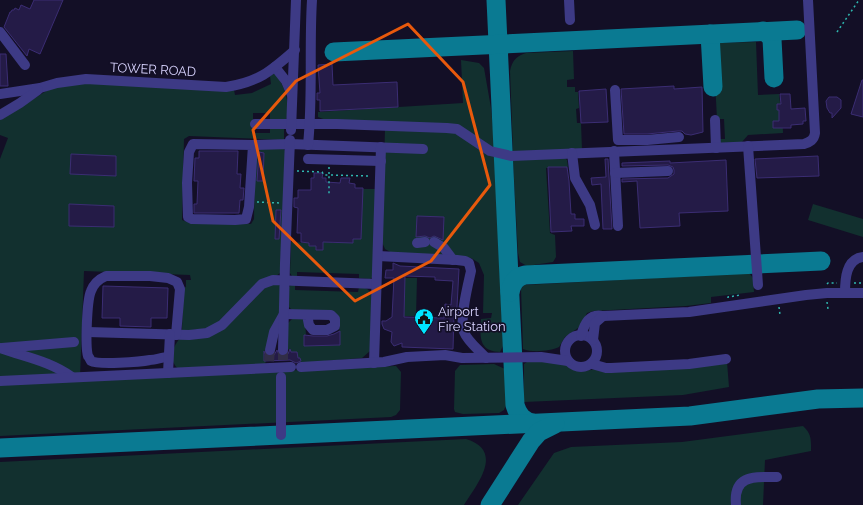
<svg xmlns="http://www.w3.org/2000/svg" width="863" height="505" viewBox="0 0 863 505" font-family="Raleway,sans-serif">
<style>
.green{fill:#12302f}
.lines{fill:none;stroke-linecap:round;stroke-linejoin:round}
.taxiway{stroke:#0a7a92;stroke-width:19}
.building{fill:#241b47;stroke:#3b2d73;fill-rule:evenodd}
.minor-tunnel{stroke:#312d47;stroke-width:10;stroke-dasharray:10 5;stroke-linecap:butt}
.path{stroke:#2fb8b0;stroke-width:1.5;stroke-dasharray:2 3;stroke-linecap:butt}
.minor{stroke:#3d3a85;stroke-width:10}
.marked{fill:none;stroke:#e8590c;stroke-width:3;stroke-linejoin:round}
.labels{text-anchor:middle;stroke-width:3.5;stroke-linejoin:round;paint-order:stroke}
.street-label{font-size:13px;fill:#d9d4ff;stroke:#130f26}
.poi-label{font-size:13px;fill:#d9d4ff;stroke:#130f26;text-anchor:start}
</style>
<rect width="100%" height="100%" fill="#130f26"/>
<g class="green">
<polygon points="756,42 758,95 779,94 780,103 782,104 783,133 748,135 742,142 720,143 718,139 725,139 724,119 717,119 713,43"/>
<path d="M573 51 574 79 567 80V87H575V92H578L579 108 576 109 577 123H581L582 150 513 152 510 71C512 61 516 56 526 53Z"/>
<polygon points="461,60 479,63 484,68 491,108 495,149 456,125 326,120 318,117 318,112 463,103"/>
<path d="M275 73C285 86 291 105 286 120H270V113H253V133H270V127L284 128V140L189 136 184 139 182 220 187 222 251 224 254 219 255 151 256 149 283 148 286 152 280 273 211 328 182 331 183 288 186 287V280H191L190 275 84 271 80 378 164 376 396 366 401 372 400 410 396 415 391 417 0 436V159L8 138 0 135V120L51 88 91 82 234 90 235 95 252 93 271 84 270 76Z"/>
<path d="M385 129 449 130 474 143 495 158 503 346 500 352C478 351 480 336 481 319L491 318 492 313H483L484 275 479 263 471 258 392 253 385 249 382 242Z"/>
<polygon points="565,158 567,160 568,167 546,168 550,233 555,235 556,257 553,262 527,266 520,262 518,253 513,160"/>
<polygon points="361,189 377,189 373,277 370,279 359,278 359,274 297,272 297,277 292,276 290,273 291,242 309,243 309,246 316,246 316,250 323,250 323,217 332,217 332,243 338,243 338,238"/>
<polygon points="813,204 863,219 863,237 808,220"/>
<path d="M749 273 753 278 754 292 711 297V303L686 306 593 311 587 313 581 326 565 337 559 347C550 351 533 353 523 349L521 289 524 285Z"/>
<polygon points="405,278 417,278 416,316 401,316 404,312"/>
<path d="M278 284 280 286V313L267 350 264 351V361H266L265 364 178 369C168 359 172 348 180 338L196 339 264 288 269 285Z"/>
<path d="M292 284H295V290L358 292 359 287C363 288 367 287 370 292 375 299 370 340 370 351L362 358 301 363 300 358H298L297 352H291L290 349 287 350 288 323 293 318H299L305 320 306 335H304L305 346 340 345 339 319 292 310 288 306 289 287Z"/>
<polygon points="527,362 565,362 573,369 580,371 586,371 595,369 727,362 729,387 683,395 524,402 524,364"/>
<polygon points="494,364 505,369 506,375 506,405 504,410 499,413 463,414 455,412 454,409 455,371 460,365"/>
<path d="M803 426C812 434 811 441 811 451L765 460 763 505H518L554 453 571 447 682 442Z"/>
<path d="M466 439C505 451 477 484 464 505H0V462Z"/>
</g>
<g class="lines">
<g class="taxiway">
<path d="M496 0 515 405C518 415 523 421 533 423"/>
<polyline points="763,31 768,34 772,39 774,78"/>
<polyline points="710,34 713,87"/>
<polyline points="334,52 797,30"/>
<path d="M510 292C512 283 516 277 525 275L821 261"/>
<polyline points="0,448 690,416 818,399 863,398"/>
<polyline points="490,505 531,441 539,432 555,424"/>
</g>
</g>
<g class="building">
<polygon points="34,0 63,0 40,54 29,49 27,56 4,27 10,12 11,12 12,10 14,10 15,8 19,10 21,5 30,9"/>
<polygon points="0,54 6,54 8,86 0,86"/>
<polygon points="332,64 333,85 397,82 398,107 320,111 320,100 317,100 317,93 320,93 318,65"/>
<polygon points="862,80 863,80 863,117 851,114"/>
<polygon points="674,86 674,89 702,87 703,132 691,135 685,134 682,131 678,131 647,134 624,134 621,89"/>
<polygon points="606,89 608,122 581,123 579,91"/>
<polygon points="780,94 790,94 791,109 805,108 806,121 803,121 803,124 791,125 791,128 773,128 773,121 779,121 779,110 777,110 777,104 781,104"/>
<polygon points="829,97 837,97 841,100 841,108 832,118 832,113 830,113 827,108 826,101"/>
<polygon points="199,151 238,151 237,174 241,174 240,188 244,188 243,200 240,200 239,213 194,213 194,204 197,204 198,181 194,181 195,158 199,158"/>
<polygon points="259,152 264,153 263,181 257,181"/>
<polygon points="71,154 116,156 116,176 70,174"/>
<polygon points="818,156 819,176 757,178 755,159"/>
<polygon points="605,159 608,159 612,229 603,229 601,184 592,185 591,178 606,177"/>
<polygon points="726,160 728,211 679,213 680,226 640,228 637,181 622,182 622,179 668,178 674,174 674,170 673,167 668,165 622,166 622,163 670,161 670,163"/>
<polygon points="548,167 567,167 569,181 571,214 575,214 575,219 584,219 584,226 571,226 572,231 551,232"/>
<polygon points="314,173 323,173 322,178 326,178 326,182 340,183 341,178 350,178 349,183 355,184 355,188 363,188 361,239 353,239 353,243 323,242 323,250 316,250 316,246 309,246 309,243 301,242 301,233 297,233 298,208 294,207 294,198 298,198 298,190 311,190 311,178 314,178"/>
<polygon points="69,204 114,206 114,227 69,226"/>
<polygon points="276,210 281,210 279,239 275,239"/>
<polygon points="417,216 444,217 443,240 434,236 430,238 425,236 416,237"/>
<path d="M393 263 400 266 459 269 457 307 456 316 454 315 453 349 402 347V343L394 346 391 342 392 332 384 329 382 324V321H386L392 317 394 278H385L386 270H393ZM405 276 435 277V280L453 281 451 305 445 304 444 318 404 317Z"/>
<polygon points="103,286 168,288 167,318 151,318 151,327 120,326 120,318 102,318"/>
<polygon points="340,331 340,345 304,346 304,335 313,336 327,336 334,334"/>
<polygon points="290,349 291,352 297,352 298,358 300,358 301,361 296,363 290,360 264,361 264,351 265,354 268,356 274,355 277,350 279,355 283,356 288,354"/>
</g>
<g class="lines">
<g class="minor-tunnel">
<polyline points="283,360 283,350"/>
<polyline points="269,361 270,350"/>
</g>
<g class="path">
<polyline points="837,32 859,0"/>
<polyline points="329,167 329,175 371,176"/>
<polyline points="297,171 322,172 324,175 329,175 329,194"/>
<polyline points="257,202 280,203"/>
<polyline points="854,283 863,283"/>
<polyline points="827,284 828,283 837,283"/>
<polyline points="728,298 728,297 741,295"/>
<polyline points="827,302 828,309"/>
<polyline points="779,307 780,315"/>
</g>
<g class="minor">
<polyline points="569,0 570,20"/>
<polyline points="0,32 25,65"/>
<polyline points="275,67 286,81 292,95"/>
<polyline points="615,90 618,140 647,140 679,137"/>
<path d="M0 94 40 88 57 83 86 79 226 87C259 82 271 71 295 50"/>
<polyline points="0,115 20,103 38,90"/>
<polyline points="715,120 716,148"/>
<path d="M255 124H337L447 128 457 129 490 151 511 156 804 144C810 142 814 140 815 133L808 0"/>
<polyline points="291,130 296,0"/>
<polyline points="253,145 249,207 246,219 235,220 192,219 188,217 187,183 189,152 193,144 253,145 290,144 423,149"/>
<path d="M308 145C313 97 309 48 312 0"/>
<polyline points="748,146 758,285"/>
<polyline points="614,151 618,226"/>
<polyline points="572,153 575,178 590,205 595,225"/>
<polyline points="308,159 381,161"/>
<polyline points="615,173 668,171"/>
<polyline points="434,242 444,248 453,260"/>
<polyline points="417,243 425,242"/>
<path d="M378 256 457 260 465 261 469 263 471 271C468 285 459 319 464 332 468 342 479 350 486 358"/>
<path d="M845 293C845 279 846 259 863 257"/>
<polyline points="284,314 331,315 335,319 335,326 327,330 313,330 309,325 307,315"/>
<polyline points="88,332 189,335 207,333 222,325 262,284 273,280 376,284"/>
<circle cx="581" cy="351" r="16"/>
<path d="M581 336C584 324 590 313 603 316L689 312 806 295 827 293H863"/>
<polyline points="593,340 595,323 603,316"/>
<path d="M0 348C25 357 50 361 72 377"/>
<polyline points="2,348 74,342"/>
<polyline points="270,350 274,332 284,314"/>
<polyline points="283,350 285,263 290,140"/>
<path d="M168 357C162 357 156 360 150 360 140 362 98 365 91 361 90 359 89 357 88 356 85 346 87 300 91 291 94 283 99 279 106 276H150L168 278 177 282 180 289 176 335"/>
<polyline points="374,363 381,147"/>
<polyline points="592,364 606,368 611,368 689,364 726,359"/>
<polyline points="301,367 384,362 407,357 445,355 462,358 541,357 568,361"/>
<polyline points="168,373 170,334"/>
<polyline points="0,381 291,367"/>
<polyline points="281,435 281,377"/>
<path d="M736 505C733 474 755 477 777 477"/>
</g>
</g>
<path class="marked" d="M408 24 463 82 490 185 431 261 355 301 273 221 253 130 296 81Z"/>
<defs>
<g id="civic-pin" transform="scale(1)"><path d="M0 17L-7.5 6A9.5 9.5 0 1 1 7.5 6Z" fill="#00e5ff" stroke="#130f26"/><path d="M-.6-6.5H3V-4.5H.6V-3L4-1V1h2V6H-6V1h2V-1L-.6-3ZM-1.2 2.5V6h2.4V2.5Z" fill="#111"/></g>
</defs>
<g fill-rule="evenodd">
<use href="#civic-pin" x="424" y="318"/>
</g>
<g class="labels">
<g class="street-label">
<text transform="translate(153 69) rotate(3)" y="5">TOWER ROAD</text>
</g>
<g class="poi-label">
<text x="438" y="316">Airport<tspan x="438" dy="15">Fire Station</tspan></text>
</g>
</g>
</svg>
